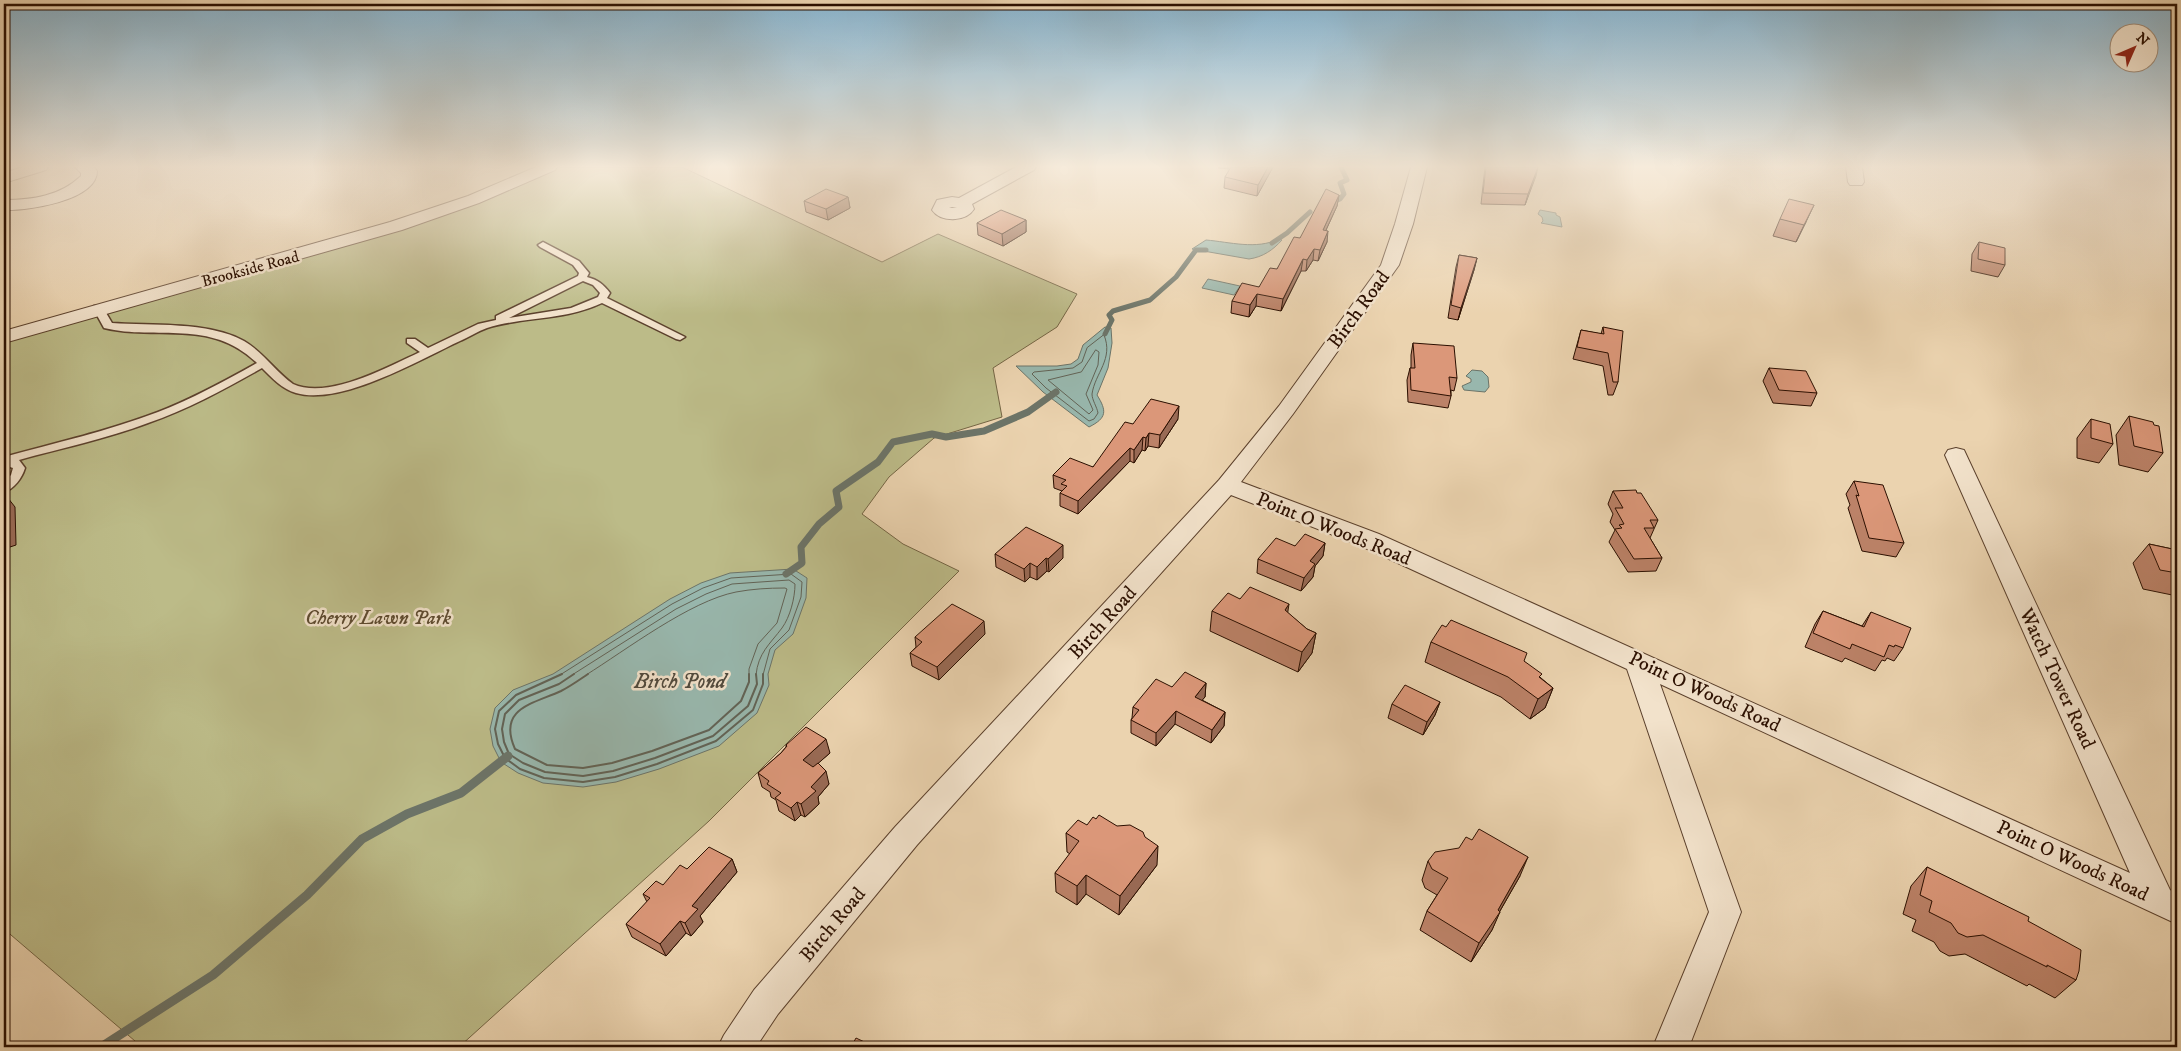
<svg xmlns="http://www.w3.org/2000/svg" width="2181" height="1051" viewBox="0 0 2181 1051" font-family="'IM FELL DW Pica',serif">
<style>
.green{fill:#bcbb88;stroke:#746544}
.water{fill:#98b7ad;stroke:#6c7468}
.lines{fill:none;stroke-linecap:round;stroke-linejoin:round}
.shore-far1{stroke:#626356;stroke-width:1}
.shore{stroke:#626356;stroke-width:2}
.stream-far2{stroke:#6c7468;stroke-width:5}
.stream-far1{stroke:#6c7468;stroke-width:7}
.stream{stroke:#6c7468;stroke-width:9}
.lane-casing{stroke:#5b402c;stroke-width:3}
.street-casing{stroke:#5b402c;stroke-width:2}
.lane{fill:#f2e2cb;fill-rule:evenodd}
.street{fill:#f2e2cb;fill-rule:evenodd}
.wall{fill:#bc8268;stroke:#2b0f00}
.shaded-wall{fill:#996a55;stroke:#2b0f00}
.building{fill:#db9779;stroke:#2b0f00}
.labels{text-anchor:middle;stroke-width:5;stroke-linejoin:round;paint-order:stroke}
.far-street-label{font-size:16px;fill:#2b0f00;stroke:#f2e2cb}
.street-label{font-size:20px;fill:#2b0f00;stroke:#f2e2cb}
.park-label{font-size:20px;font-style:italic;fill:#5e4b30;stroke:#f2e2cb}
.water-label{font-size:21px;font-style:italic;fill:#514a3d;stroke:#f2e2cb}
</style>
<rect width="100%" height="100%" fill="#ebd3af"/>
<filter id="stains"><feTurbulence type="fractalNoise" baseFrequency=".004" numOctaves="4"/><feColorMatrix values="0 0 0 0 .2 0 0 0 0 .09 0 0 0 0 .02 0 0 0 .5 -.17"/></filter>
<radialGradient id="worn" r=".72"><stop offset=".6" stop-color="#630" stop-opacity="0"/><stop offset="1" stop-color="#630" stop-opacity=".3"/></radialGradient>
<polygon class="green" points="546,167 682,167 882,262 938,234 1077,294 1057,327 993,368 1002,417 934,438 889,477 862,514 903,544 959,571 709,821 459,1047 142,1047 4,929 4,334 466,201"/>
<g class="water">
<polygon points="1540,210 1556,213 1556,215 1560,217 1562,227 1541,223 1543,221 1542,217 1538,214"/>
<path d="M1279 239 1282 240C1273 250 1263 257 1249 259L1192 249 1206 240C1230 242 1256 250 1279 239Z"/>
<polygon points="1208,279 1240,286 1234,295 1202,288"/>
<path d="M1105 327 1111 328 1112 343 1108 368 1097 395C1107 411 1107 418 1089 427L1043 392 1016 366H1057L1071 364 1078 359 1083 345Z"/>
<polygon points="1472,370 1482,371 1488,377 1489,387 1485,392 1464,390 1462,386 1471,382 1471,379 1466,376"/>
<polygon points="793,569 807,578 806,598 793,634 775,650 768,674 769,685 757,713 719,746 659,769 616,782 583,787 543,783 518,773 501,762 493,746 490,729 495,708 513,690 553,674 670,599 701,583 730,573"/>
</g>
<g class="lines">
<g class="shore-far1">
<path d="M1104 335C1114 359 1095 373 1092 394 1092 400 1097 407 1098 413L1094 419 1089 421 1046 388 1032 374 1034 372 1073 368 1082 362 1087 348Z"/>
<polygon points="1096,350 1099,352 1098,365 1086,394 1093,410 1089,414 1048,380 1081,372"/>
<polyline points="560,675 672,604 703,588 731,578 791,574 802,582 801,597 789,630 770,649 763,675"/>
<path d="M572 675 676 609 706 594 732 584 789 580 795 584C795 598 790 617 782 628 770 644 758 653 756 675"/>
<path d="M586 675C626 650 690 601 736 592 752 589 768 588 785 588L787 589 777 623 758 644 749 669V675"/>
</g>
<g class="shore">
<polyline points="562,674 516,695 499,711 495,729 498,744 505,758 520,769 544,778 583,782 615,777 657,764 716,741 753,710 763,684 763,674"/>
<polyline points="574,674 559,684 519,700 505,714 502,729 504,742 509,754 523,763 545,772 583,776 613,771 655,758 713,736 748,706 757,684 756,674"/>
<path d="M588 674C579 680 571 686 561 691 533 704 497 708 515 749L547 765 583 768 612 763 652 751 709 730 741 701 749 682V674"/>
</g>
<g class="stream-far2">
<polyline points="1330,203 1340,199 1344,194 1340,183 1347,180 1341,167"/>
<polyline points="1272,243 1287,233 1310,212"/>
<polyline points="1105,334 1112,320 1109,315 1113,311 1150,300 1176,277 1196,250 1206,250"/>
</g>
<polyline class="stream-far1" points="786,574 802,563 801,547 819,524 839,507 836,491 878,462 893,442 932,434 946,437 984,431 1028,412 1056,392"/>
<polyline class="stream" points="101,1047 213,975 307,895 362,839 407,814 461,793 508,756"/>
<g class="lane-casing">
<path id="lane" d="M543 242 579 261 589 273 587 277C598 280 603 284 610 293L607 298 685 337 680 340 676 339 602 303C564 321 526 316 487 328 478 331 469 337 460 341 419 360 341 406 296 393 282 389 272 378 262 368 225 389 188 409 148 423 106 439 62 448 19 460L25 468C22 478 14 489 4 492V482L11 475 13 468 4 465V457C55 443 108 431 158 412 192 399 225 381 257 363 210 318 159 341 104 328L93 308 94 306H102L112 323C152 326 208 321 244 341 263 352 275 371 293 384 328 400 388 367 420 352L407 343V339H415L428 348 478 324 496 320V316L578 276 579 273 573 265 540 247 538 245ZM583 281 593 285 600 293 598 297 571 308 509 318Z"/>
</g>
<g class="street-casing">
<g id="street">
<polygon points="23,167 48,167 46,170 4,183 4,173"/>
<path d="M75 167H94L97 171C97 201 26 211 4 210V200C32 200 60 196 81 176V173Z"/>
<polygon points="536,167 557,167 555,170 479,203 402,230 4,343 4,331 390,222 468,196"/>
<path d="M1016 167H1036L1034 170 972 204 974 209C966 222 941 223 932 210L937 200 952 197 959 198ZM952 207 957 208H949Z"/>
<polygon points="1411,167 1427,167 1413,224 1399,265 1293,414 1241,482 1379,534 2130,873 1945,455 1948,450 1956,448 1964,450 2170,890 2177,894 2177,924 1660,684 1741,912 1689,1047 1653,1047 1709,912 1627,669 1361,546 1231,495 917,845 778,1014 756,1047 718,1047 724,1035 754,990 895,827 1219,480 1279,406 1381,265 1395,224"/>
<polygon points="1846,167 1862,167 1864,182 1862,185 1850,185 1848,182"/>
</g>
</g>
<use href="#lane" class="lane"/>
<use href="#street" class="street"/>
</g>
<g class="wall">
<polygon points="1219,167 1273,167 1257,196 1224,188 1225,177 1230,169 1218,168"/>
<polygon points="1485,167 1538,167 1525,205 1481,204"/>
<polygon points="1339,195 1337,206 1326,230 1327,242 1318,261 1313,260 1306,271 1301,271 1281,311 1256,306 1249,317 1231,313 1232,301 1259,287 1277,269 1300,238"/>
<polygon points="848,197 850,208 828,220 806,212 804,201"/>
<polygon points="1780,219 1806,222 1796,242 1773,236"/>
<polygon points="1026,220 1026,232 1003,246 978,235 977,223"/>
<polygon points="1979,242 2005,265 1998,277 1971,271 1972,254"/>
<polygon points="1459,255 1477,258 1474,270 1458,320 1448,318 1456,267"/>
<polygon points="1603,327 1618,382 1613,395 1608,395 1603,366 1573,359 1581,330 1601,334"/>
<polygon points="1413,343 1457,378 1454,391 1451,390 1451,396 1448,408 1408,402 1407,380 1410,368 1411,368 1411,355"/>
<polygon points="1769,368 1817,393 1811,406 1773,403 1763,381"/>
<polygon points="2129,416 2163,453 2148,472 2119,465 2116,435"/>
<polygon points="1178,419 1159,448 1148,446 1145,451 1142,450 1134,463 1130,461 1078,514 1060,506 1060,493 1062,491 1054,488 1053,475 1093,467 1133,424"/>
<polygon points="2091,419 2113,444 2099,463 2077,458 2077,438"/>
<polygon points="1854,481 1904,543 1896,557 1862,551 1848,508 1850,505 1846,494"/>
<polygon points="1613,491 1658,520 1650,538 1662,558 1656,571 1628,572 1609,542 1615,530 1610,522 1613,514 1608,504"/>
<polygon points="1325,543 1323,556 1315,566 1313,577 1301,591 1257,573 1258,559 1295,546"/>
<polygon points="2149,544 2177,550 2177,596 2143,589 2133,563"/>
<polygon points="995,554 1063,558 1049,572 1047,571 1037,580 1030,577 1025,582 996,567"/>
<polygon points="1240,599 1288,613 1307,629 1316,633 1312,653 1298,672 1210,631 1212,611"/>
<polygon points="1823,611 1862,626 1871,612 1903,648 1894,661 1887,658 1885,661 1882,660 1875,671 1845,658 1842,662 1805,647 1815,624"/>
<polygon points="985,634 939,680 912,666 910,653 916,647 915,637"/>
<polygon points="1431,642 1524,661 1541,678 1553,688 1545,708 1530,719 1501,697 1425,662"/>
<polygon points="1206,683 1205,697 1202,700 1225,712 1224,726 1211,743 1175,724 1156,746 1131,733 1131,720 1132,718 1133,707 1172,687"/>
<polygon points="1440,702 1435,715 1423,735 1388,718 1392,704"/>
<polygon points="786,745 830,753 818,763 829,784 818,797 819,804 805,817 801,815 795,821 779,811 776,800 771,797 770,792 762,787 758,773 781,753 786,747"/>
<polygon points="1066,833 1157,865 1119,915 1086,894 1077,905 1056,892 1055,873 1070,854 1067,852"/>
<polygon points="732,859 737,872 700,916 703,922 691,936 686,933 666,956 632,937 626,924 647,902 643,894 663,885 687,869"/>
<polygon points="1428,861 1520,876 1500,911 1492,930 1471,962 1420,930 1427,911 1437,895 1425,888 1422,880"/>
<polygon points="1927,867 2028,921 2076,980 2055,998 2029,984 2027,986 1965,954 1949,956 1940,951 1934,942 1912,931 1916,920 1903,914 1911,886"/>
</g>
<g class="shaded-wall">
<polygon points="1268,167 1273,167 1257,196 1258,185"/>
<polygon points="1538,167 1536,176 1525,205 1528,194"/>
<polygon points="1339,195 1337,206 1321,241 1323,230"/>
<polygon points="848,197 850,208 828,220 826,209"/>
<polygon points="1814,205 1806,222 1796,242 1804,225"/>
<polygon points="1026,220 1026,232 1003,246 1002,234"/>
<polygon points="1328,231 1327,242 1318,261 1320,250"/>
<polygon points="1314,249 1313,260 1306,271 1307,260"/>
<polygon points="1477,258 1474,270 1458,320 1461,308"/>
<polygon points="1303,259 1301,271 1281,311 1283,299"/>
<polygon points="1257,294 1256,306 1249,317 1250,305"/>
<polygon points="1179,406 1178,419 1159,448 1160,435"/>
<polygon points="1149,433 1148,446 1145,451 1146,438"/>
<polygon points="1143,437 1142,450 1134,463 1134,450"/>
<polygon points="1130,448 1130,461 1078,514 1078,501"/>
<polygon points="4,493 15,507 16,545 4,549"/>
<polygon points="1325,543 1323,556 1315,566 1313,577 1301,591 1304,578 1310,561"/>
<polygon points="1063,545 1063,558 1049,572 1048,559"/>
<polygon points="1046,558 1047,571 1037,580 1037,567"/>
<polygon points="1030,563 1030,577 1025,582 1024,569"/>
<polygon points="1289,604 1286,624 1285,610"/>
<polygon points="984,621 985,634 939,680 937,667"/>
<polygon points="1316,633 1312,653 1298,672 1302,652"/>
<polygon points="1206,683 1205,697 1194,710 1195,697"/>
<polygon points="1553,688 1545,708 1530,719 1538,699"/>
<polygon points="1440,702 1435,715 1423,735 1427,722"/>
<polygon points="1176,711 1175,724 1156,746 1156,733"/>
<polygon points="1225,712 1224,726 1211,743 1212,730"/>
<polygon points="826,739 830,753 806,774 803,760"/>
<polygon points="826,771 829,784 818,797 819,804 805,817 801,804 811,787"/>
<polygon points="797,802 801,815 795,821 791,808"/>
<polygon points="1158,846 1157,865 1119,915 1120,896"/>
<polygon points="1528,857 1520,876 1497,916 1500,912 1492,930 1471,962 1479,943"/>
<polygon points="732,859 737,872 700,916 703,922 691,936 685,923 692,906"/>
<polygon points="1086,875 1086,894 1077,905 1077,886"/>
<polygon points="680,921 686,933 666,956 660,944"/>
</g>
<g class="building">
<polygon points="1231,167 1268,167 1258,185 1225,177"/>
<polygon points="1486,167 1538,167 1528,194 1483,193"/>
<polygon points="826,189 848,197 826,209 804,201"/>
<polygon points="1326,189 1339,195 1323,230 1328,231 1320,250 1314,249 1307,260 1303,259 1283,299 1257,294 1250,305 1232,301 1242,283 1259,287 1270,268 1277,269 1294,237 1300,238"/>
<polygon points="1789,199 1814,205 1804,225 1780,219"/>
<polygon points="1001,210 1026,220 1002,234 977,223"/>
<polygon points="1979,242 2005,248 2005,265 1978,259"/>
<polygon points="1459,255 1477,258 1461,308 1451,305"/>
<polygon points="1603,327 1623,331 1618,382 1613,382 1608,353 1577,347 1581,330 1604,334"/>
<polygon points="1413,343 1454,346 1457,378 1449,377 1451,396 1411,390 1410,368 1415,368"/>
<polygon points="1769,368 1806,371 1817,393 1779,390"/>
<polygon points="1151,399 1179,406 1160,435 1149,433 1146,438 1143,437 1134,450 1130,448 1078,501 1060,493 1067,486 1061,484 1066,480 1053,475 1070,458 1093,467 1125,422 1133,424"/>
<polygon points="2129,416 2153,422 2154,425 2159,426 2163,453 2134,446"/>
<polygon points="2091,419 2110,424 2113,444 2091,438"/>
<polygon points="1854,481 1883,485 1904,543 1869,538 1856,495 1859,496"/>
<polygon points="1636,490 1637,493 1641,493 1658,520 1650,520 1654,528 1644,528 1662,558 1634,559 1615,529 1622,528 1619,525 1624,524 1615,508 1623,508 1613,491"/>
<polygon points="1026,527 1063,545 1048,559 1046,558 1037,567 1030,563 1024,569 995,554"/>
<polygon points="1305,534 1325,543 1310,561 1315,564 1304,578 1258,559 1276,538 1295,546"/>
<polygon points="2149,544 2177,550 2177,573 2160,570"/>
<polygon points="1250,587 1289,604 1285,610 1307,629 1316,633 1302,652 1212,611 1228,593 1240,599"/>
<polygon points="952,604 984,621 937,667 910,653 922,642 915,637"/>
<polygon points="1823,611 1864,627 1871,612 1911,628 1903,648 1895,645 1894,647 1889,645 1884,657 1852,644 1850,649 1813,633"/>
<polygon points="1451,620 1527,653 1524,661 1542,674 1539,677 1553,688 1538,699 1508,677 1431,642 1442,625 1446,627"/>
<polygon points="1185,672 1206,683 1195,697 1225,712 1212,730 1176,711 1156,733 1131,720 1139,710 1133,707 1156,679 1172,687"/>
<polygon points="1405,685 1440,702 1427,722 1392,704"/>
<polygon points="806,727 826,739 803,760 813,767 818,763 826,771 811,787 816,791 801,804 797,802 791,808 775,798 781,793 767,784 769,781 758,773 781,753 787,746 786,745"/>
<polygon points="1099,815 1117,826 1130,825 1143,832 1145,837 1158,846 1120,896 1086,875 1077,886 1055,873 1079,841 1066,833 1078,820 1087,825 1093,817 1096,819"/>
<polygon points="1479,829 1528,857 1498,910 1500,912 1479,943 1427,911 1448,878 1432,869 1428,861 1435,852 1459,848 1466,837 1472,840"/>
<polygon points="709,847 732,859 692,906 698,909 685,923 680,921 660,944 626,924 650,898 643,894 656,881 663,885 680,865 687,869"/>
<polygon points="1927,867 2029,917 2028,921 2081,950 2079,971 2076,980 2047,965 2047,967 1983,935 1967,937 1958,933 1951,923 1929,912 1932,901 1920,895"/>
<polygon points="856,1038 875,1047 851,1047"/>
<polygon points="542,1042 551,1047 538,1047"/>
</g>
<linearGradient id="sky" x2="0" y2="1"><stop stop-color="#88b5d0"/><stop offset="0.53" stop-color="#f6ebdb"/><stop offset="1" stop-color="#f6ebdb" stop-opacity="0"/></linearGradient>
<rect width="2181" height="314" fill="url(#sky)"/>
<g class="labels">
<g class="far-street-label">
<text transform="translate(250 268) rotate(-15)" y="6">Brookside Road</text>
</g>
<g class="street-label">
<text transform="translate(1358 309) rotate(-54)" y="7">Birch Road</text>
<text transform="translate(1334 528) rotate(22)" y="7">Point O Woods Road</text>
<text transform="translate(1102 622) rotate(-48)" y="7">Birch Road</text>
<text transform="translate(2058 678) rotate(65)" y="7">Watch Tower Road</text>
<text transform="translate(1705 691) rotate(25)" y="7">Point O Woods Road</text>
<text transform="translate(2073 860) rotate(25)" y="7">Point O Woods Road</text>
<text transform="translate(832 924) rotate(-50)" y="7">Birch Road</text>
</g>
<g class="park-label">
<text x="378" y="624">Cherry Lawn Park</text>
</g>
<g class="water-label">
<text x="680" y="688">Birch Pond</text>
</g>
</g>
<rect width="2181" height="1051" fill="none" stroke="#ebd3af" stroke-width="20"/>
<rect x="5" y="5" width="2171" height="1041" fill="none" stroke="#2b0f00" stroke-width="2.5"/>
<rect x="10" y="10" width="2161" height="1031" fill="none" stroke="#2b0f00"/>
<g transform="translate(2134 48) rotate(45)"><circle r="24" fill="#f2e2cb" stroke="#a28e7a"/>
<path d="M0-4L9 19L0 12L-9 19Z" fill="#8f2418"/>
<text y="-8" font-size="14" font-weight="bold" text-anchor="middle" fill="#2b0f00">N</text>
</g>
<rect width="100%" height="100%" filter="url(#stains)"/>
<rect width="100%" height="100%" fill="url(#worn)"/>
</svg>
